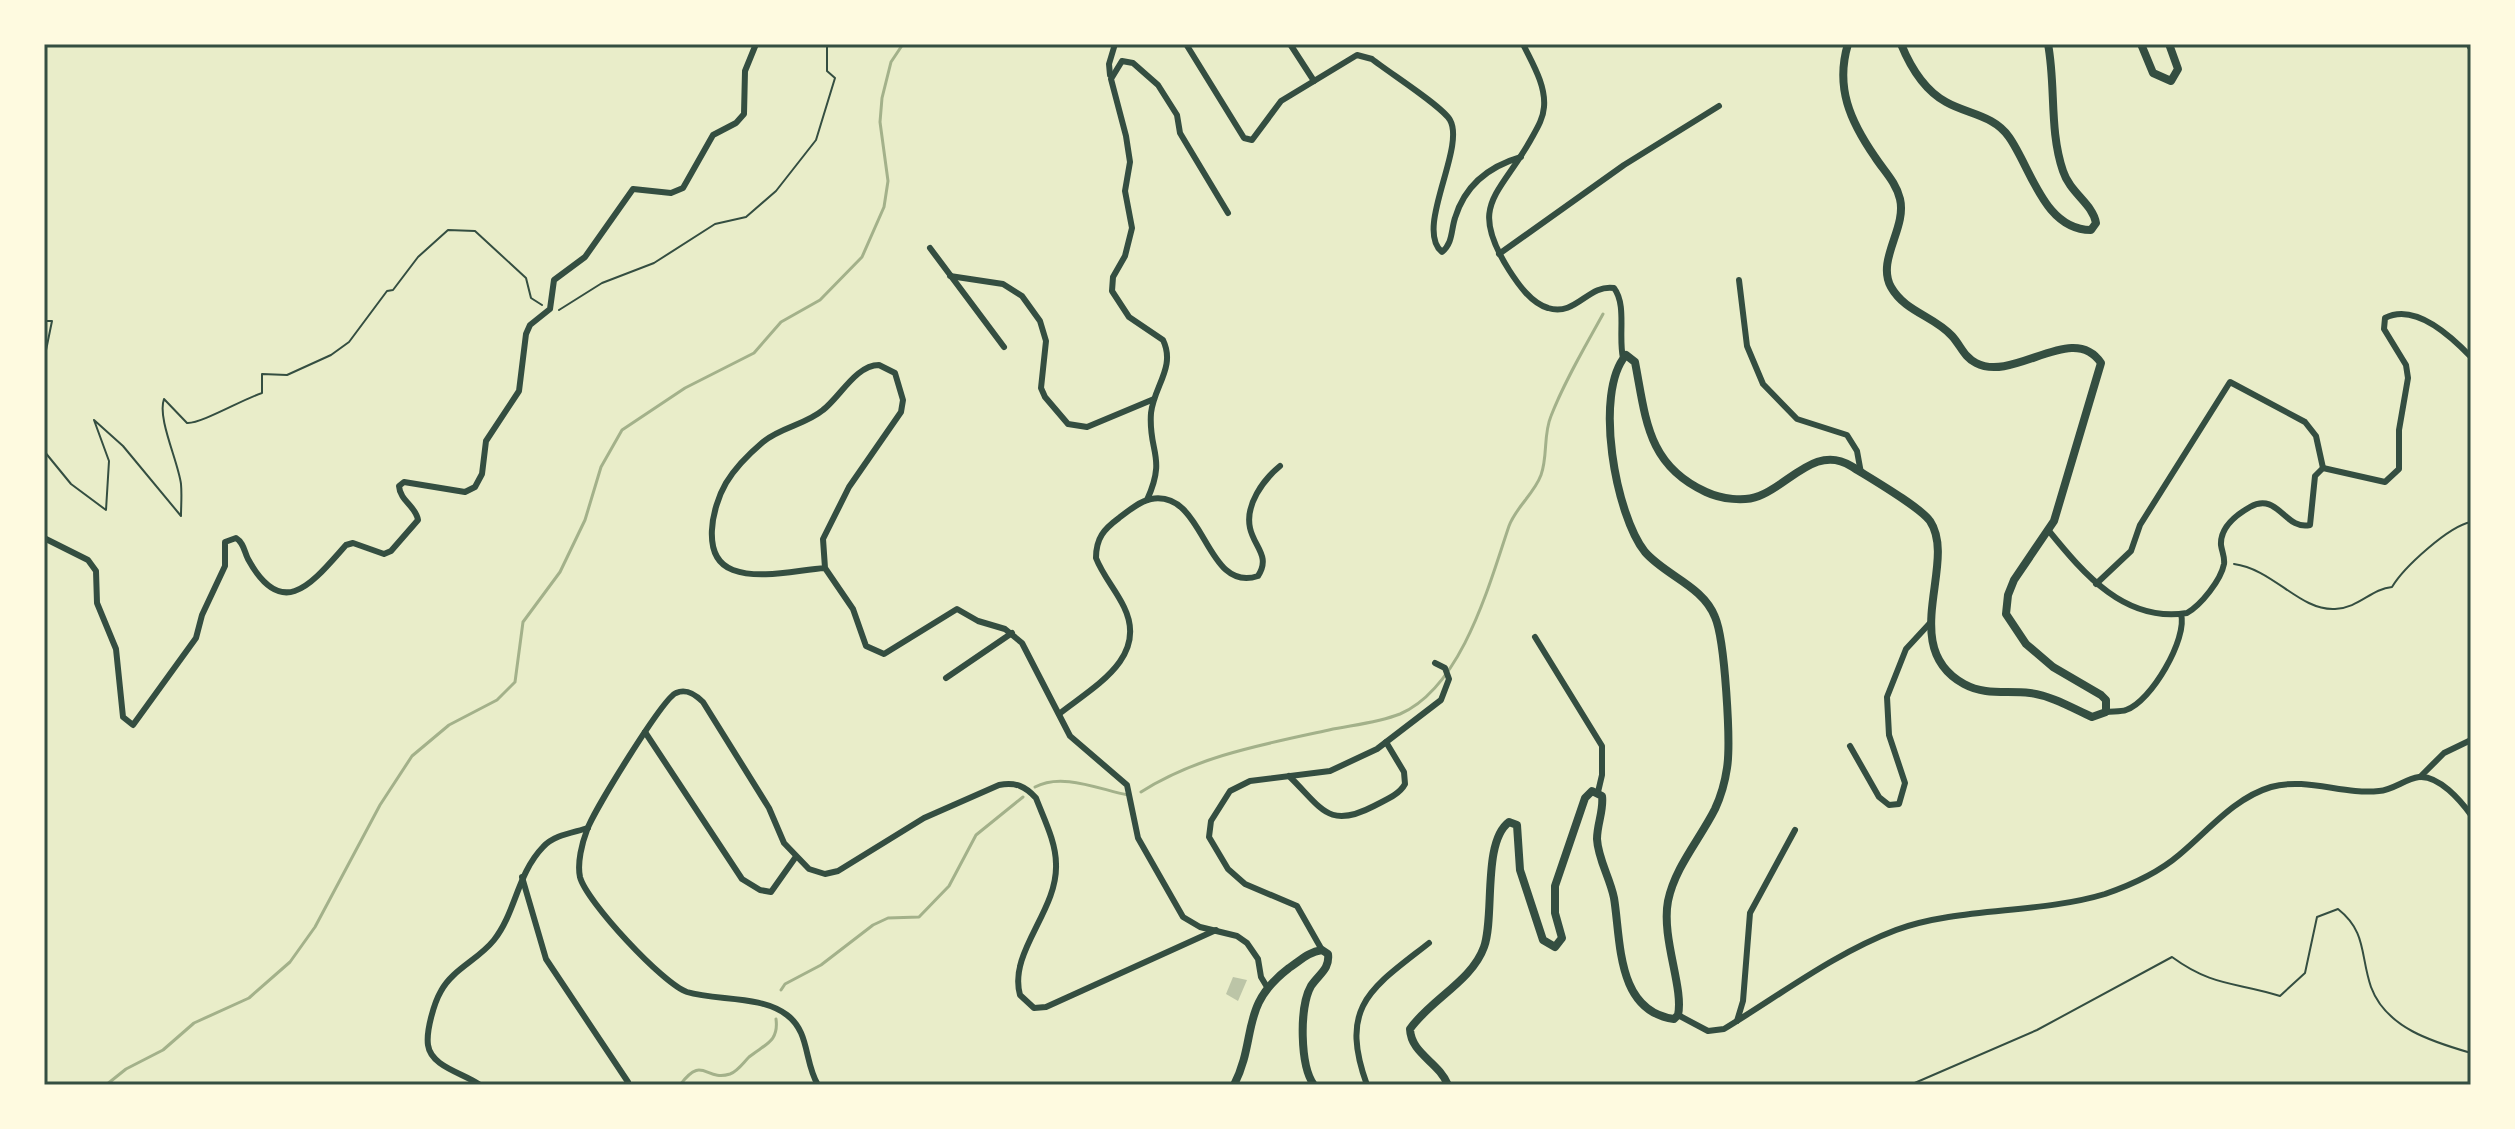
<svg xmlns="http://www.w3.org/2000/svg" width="2515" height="1129" viewBox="0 0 2515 1129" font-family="Jost,sans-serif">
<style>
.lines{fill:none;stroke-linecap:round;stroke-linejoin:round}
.stream{stroke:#a3b18a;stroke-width:3}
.building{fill:#bcc5a7}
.path{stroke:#344e41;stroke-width:2}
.minor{stroke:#344e41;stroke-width:6}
.secondary{stroke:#344e41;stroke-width:8}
.neatline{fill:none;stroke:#344e41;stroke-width:3}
</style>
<rect width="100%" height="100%" fill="#e9edc9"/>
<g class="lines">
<g class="stream">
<path d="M1035 787C1062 772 1101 790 1128 795"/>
<path d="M1141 792C1197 756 1265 744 1329 730 1353 725 1377 723 1400 714 1462 687 1489 585 1509 526 1516 507 1534 494 1541 475 1548 456 1543 435 1551 416 1565 380 1585 347 1603 314"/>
<polyline points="781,990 785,984 821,965 873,925 888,918 919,917 949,886 976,835 1023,797"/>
<polyline points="106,1085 126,1069 163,1050 194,1023 249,998 290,962 315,927 380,805 412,756 449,725 497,700 515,682 523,622 560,572 585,520 601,467 622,430 685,388 754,353 781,322 820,300 862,257 884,207 888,181 880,122 882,98 891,62 903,44"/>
<path d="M680 1085C703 1054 705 1082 730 1074 738 1071 743 1063 749 1057 765 1044 779 1042 776 1019"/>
</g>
</g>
<polygon class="building" points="1233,977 1247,980 1238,1001 1226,994"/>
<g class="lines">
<g class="path">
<polyline points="559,310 602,283 654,263 715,224 746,217 776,191 816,140 835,78 827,71 827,44"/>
<polyline points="44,321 52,321 44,360"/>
<path d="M44 451 71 484 106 510 109 461 94 420 123 446 181 516C181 506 182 495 181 484 178 461 157 418 164 399L187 423C201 424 243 399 262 393V374L287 375 331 355 349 342 387 291 393 290 418 257 448 230 475 231 526 278 531 298 542 305"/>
<path d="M2234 564C2273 569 2300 611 2335 609 2359 608 2371 589 2392 587 2404 567 2449 526 2471 522"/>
<path d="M1910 1085 2037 1030 2172 957C2213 987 2236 982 2280 996L2305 973 2317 917 2338 909C2367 932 2360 955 2371 987 2386 1028 2433 1042 2471 1053"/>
</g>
<g class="minor">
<path d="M1186 44 1244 138 1252 140 1281 101 1357 55 1372 59C1388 72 1442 106 1450 120 1466 148 1414 229 1442 252 1453 243 1451 230 1455 218 1465 185 1490 166 1521 157"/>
<polyline points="1290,44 1314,81"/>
<path d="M1523 44C1532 63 1546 85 1544 107 1543 120 1536 130 1530 141 1498 197 1468 205 1509 270 1518 284 1531 303 1548 308 1576 317 1588 284 1614 288 1627 305 1618 336 1623 358"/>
<polyline points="1110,75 1109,64 1115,44"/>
<polyline points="930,248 1004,347"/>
<polyline points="1499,254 1624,165 1719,106"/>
<polyline points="950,276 1003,284 1022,296 1040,321 1046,341 1041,388 1045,397 1068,424 1087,427 1154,399"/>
<polyline points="1739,280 1747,346 1763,384 1797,419 1847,435 1857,451 1861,473"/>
<path d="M2323 468 2385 482 2399 469V430L2408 378 2406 365 2384 329 2385 318C2415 302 2452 337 2471 357"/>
<path d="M1147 500C1167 456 1148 452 1151 413 1154 386 1176 367 1163 340L1129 317 1112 291 1113 277 1125 256 1132 228 1125 191 1130 162 1126 136 1111 79 1122 61 1133 63 1158 85 1177 115 1180 133 1228 213"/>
<path d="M2049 531C2084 574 2125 623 2187 613 2201 605 2221 580 2224 564 2225 557 2222 552 2221 545 2220 528 2236 515 2250 507 2278 491 2285 531 2310 525L2315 476 2323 468"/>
<path d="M44 538 88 560 96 571 97 603 116 649 123 717 133 725 196 638 202 615 225 566V542L236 538C244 543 244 551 248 559 283 623 313 582 346 545L353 543 384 554 391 551 418 520C416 506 400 501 399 486L404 482 465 492 475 487 482 474 486 441 519 391 526 334 530 325 550 309 554 280 585 257 633 189 671 193 683 188 713 135 736 123 744 114 745 71 756 44"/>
<path d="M825 568C797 570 760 580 733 570 700 558 712 507 726 483 735 468 750 453 763 442 781 427 805 425 823 410 840 397 856 365 879 365L895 373 903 400 901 412 849 487 823 539 825 568 853 609 866 646 884 654 957 609 978 621 1005 629 1022 643 1070 736 1127 785 1138 838 1183 917 1200 927 1237 936 1247 943 1258 959 1261 977 1267 987"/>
<polyline points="2096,584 2131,551 2140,525 2230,382 2305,422 2316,436 2323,468"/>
<polyline points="1535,637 1602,746 1602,775 1598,792"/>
<polyline points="946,678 1012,633"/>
<path d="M2106 712C2112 711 2121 712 2126 710 2151 702 2188 638 2181 614"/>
<path d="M1059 714C1093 687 1149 658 1124 607 1116 590 1103 576 1096 558 1096 538 1104 529 1119 518 1128 511 1140 501 1151 499 1206 489 1204 594 1258 576 1271 556 1254 547 1250 528 1245 505 1263 480 1280 466"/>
<polyline points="645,732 742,879 760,890 771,892 795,858"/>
<polyline points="1850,746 1879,797 1889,805 1899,804 1905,783 1889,735 1887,697 1906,649 1930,623"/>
<path d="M1289 776C1322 808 1328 830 1374 806 1385 800 1399 795 1405 784L1404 772 1386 742"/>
<polyline points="2420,777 2444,753 2471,740"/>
<polyline points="522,877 546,959 628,1082"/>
<polyline points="1322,950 1297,906 1245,884 1228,869 1209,837 1211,821 1230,791 1250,781 1330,771 1377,749 1441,700 1449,679 1445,668 1435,663"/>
<path d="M1678 1015 1708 1031 1724 1029C1780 995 1835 953 1896 930 1958 907 2039 914 2105 894 2131 885 2158 873 2179 855 2208 831 2234 798 2271 787 2307 777 2343 795 2379 791 2393 790 2405 779 2419 777 2439 775 2461 801 2471 815"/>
<polyline points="1737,1021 1743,1001 1750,913 1795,830"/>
<path d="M480 1085C464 1073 431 1067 428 1045 426 1031 434 1003 441 991 453 969 478 960 494 940 516 912 517 874 543 847 554 835 572 833 588 828"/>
<path d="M818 1085C804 1062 810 1032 787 1015 761 995 717 1001 687 992 663 984 586 901 580 877 577 863 582 843 587 830 593 812 663 698 676 693 687 688 696 695 703 702L769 808 784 843 809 869 825 874 838 871 924 818 999 785C1016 782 1025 786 1036 798 1044 819 1056 842 1056 864 1058 911 1008 952 1020 995L1034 1008 1046 1007 1216 930"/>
<path d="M1367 1085C1338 1005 1372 988 1429 943"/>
</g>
<g class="secondary">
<path d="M1901 44C1910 66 1924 90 1946 102 1967 114 1994 115 2009 137 2031 168 2044 230 2091 230L2096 223C2093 204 2070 193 2063 171 2049 130 2056 86 2048 44"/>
<polyline points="2141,44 2153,73 2171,81 2178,69 2169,44"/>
<polyline points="2470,44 2471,47"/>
<path d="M1234 1085C1258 1037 1239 1006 1289 968 1300 961 1308 952 1322 950L1328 954C1330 969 1319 974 1311 986 1299 1007 1300 1066 1314 1085"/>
<path d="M1448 1085C1439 1062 1411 1054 1410 1029 1430 1000 1472 981 1484 947 1495 917 1482 842 1509 822L1517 825 1520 870 1543 940 1555 947 1562 938 1555 913V886L1585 798 1592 791 1602 796C1604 810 1597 824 1597 839 1598 859 1610 878 1614 898 1621 940 1616 1011 1674 1019L1678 1015C1684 988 1661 938 1668 901 1675 867 1700 839 1715 809 1721 796 1725 782 1727 768 1731 743 1725 640 1715 617 1703 586 1666 576 1645 552 1616 516 1593 393 1626 355L1635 362C1646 419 1647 465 1706 492 1721 499 1744 502 1759 496 1789 485 1816 444 1851 466 1870 478 1919 506 1930 521 1958 563 1897 647 1964 684 1986 696 2007 690 2030 693 2052 696 2072 708 2092 717L2106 712V700L2101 695 2053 667 2026 644 2006 614 2008 595 2014 580 2054 521 2101 363C2073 321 2014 383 1976 363 1964 357 1961 346 1952 336 1934 316 1905 312 1891 287 1876 260 1907 228 1900 199 1896 182 1884 171 1875 157 1850 121 1835 87 1848 44"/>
</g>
</g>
<rect width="2515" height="1129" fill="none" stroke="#fefae0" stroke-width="92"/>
<rect x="46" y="46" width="2423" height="1037" class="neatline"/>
</svg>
